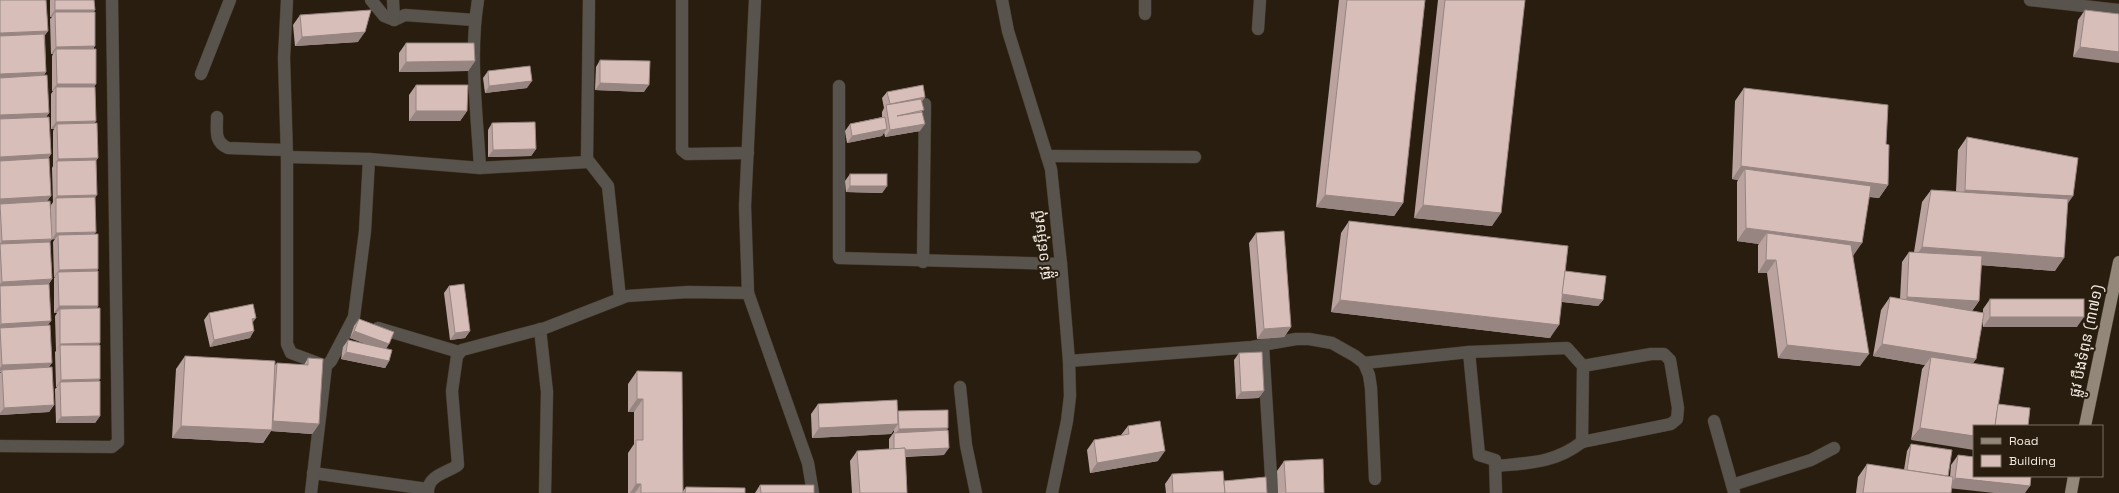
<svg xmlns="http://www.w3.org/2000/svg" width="2119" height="493" viewBox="0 0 2119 493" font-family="'Space Grotesk','Noto Sans Khmer',sans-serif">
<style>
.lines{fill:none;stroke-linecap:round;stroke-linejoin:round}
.minor-casing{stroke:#443a2b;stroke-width:13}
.major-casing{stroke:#443a2b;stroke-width:13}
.minor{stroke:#58534c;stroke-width:12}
.major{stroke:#928778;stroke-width:12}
.wall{fill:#baa39f}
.shaded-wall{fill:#978582}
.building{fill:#d8beb9;stroke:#978582}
.labels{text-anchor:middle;stroke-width:4;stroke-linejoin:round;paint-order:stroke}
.street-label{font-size:15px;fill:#f1e9e0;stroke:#281d0e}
</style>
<rect width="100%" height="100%" fill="#281d0e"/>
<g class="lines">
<g class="minor-casing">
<g id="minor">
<polyline points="287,0 284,58 287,157 287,344 291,353 326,366"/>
<polyline points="371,0 384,16 394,20 405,15 474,20"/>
<polyline points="393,0 394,20"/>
<path d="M478 0C469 55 477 113 480 168"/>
<polyline points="589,0 587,159 608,186 620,298"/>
<polyline points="682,0 682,150 687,154 748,153"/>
<polyline points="755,0 745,206 748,293 808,463 813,493"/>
<polyline points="1002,0 1008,31 1051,169 1061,264 1069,361 1070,396 1067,421 1052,493"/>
<polyline points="1145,0 1145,14"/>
<polyline points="2030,0 2119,10"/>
<polyline points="1258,29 1260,0"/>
<polyline points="201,74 230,0"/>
<polyline points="839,86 839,258 1061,264"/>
<path d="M217 117C217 131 214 142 228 148L286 150"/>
<polyline points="1047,156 1195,157"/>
<polyline points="287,157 369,159 480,168 588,162"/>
<polyline points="923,262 925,104"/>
<polyline points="378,328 459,352"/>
<polyline points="540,329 547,392 545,493"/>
<polyline points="1263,345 1272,493"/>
<polyline points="1469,352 1479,455 1495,460 1496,493"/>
<path d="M1069 361 1252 347 1296 339H1309L1332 343 1355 356 1364 363 1469 352 1567 348 1583 366 1582 442C1555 463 1529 463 1496 466"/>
<polyline points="1364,363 1369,375 1371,388 1375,479"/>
<polyline points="960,387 966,445 976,493"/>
<polyline points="1714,421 1734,492"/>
<polyline points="1582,442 1671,424 1677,419 1678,408 1670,360 1664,354 1651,354 1583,366"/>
<polyline points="0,446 112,447 118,442 112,0"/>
<polyline points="313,473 427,489"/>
<polyline points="1732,485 1811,460 1834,448"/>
<polyline points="311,493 326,366 331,361 354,317 365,231 369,159"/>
<path d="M428 493C427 475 447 473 458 465L452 391 457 356 462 350 545 328 627 296 688 292 748 293"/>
</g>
</g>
<g class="major-casing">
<g id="major">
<polyline points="2085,426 2119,262"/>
<polyline points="2071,493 2074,476"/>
</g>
</g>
<use href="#minor" class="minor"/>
<use href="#major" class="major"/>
</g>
<g class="wall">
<polygon points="0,0 48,31 45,35 46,72 44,75 49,113 46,117 51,154 48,159 47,201 51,224 51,205 53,202 52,168 53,166 53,131 54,129 51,129 51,94 53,91 52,91 52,56 53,54 51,54 50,19 52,17 50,17 50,0 94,0 95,10 93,12 94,49 96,84 94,87 94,123 98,158 96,160 94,234 98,269 97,271 98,306 97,308 99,345 99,381 100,416 95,423 56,423 55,389 57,387 56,387 55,352 56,351 55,316 57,313 54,313 54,278 55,277 54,277 53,242 55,239 52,239 50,242 52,279 49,284 48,325 48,368 54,405 49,412 0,415 0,373 1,372 0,372"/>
<polygon points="1339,0 1425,0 1403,203 1394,216 1316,207"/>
<polygon points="1438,0 1525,0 1492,226 1414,218"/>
<polygon points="2085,10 2119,14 2073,57 2078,20"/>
<polygon points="300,15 358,42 295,46 293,25"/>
<polygon points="406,43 475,61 468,71 399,72 399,53"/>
<polygon points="600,60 644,92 595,90 596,67"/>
<polygon points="488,71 527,88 485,93 483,78"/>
<polygon points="416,85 467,111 460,121 409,121 409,95"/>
<polygon points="1744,88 1886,144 1888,185 1879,198 1869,197 1853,256 1860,366 1778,358 1767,273 1758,273 1758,245 1759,244 1737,241 1737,182 1738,180 1732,179 1735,101"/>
<polygon points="887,92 925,97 922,101 922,112 920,131 885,137 884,132 882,136 847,143 845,131 850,124 882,117 882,112 884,108 882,98"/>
<polygon points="492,123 536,149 531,156 488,157 488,130"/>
<polygon points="1967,137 2068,203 2055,271 1981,265 1979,301 1972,311 1983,313 1983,309 1990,299 2077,327 1983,327 1983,314 1976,359 1911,440 1922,369 1925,365 1873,356 1881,310 1890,297 1900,299 1902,262 1909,252 1914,252 1922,202 1931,190 1956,191 1958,150"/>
<polygon points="850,174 887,186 882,193 846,192 845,181"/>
<polygon points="1349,221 1565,271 1603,300 1598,306 1562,302 1550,338 1331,312 1341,233"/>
<polygon points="1256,233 1291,327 1284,337 1257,339 1249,243"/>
<polygon points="449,286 470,331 465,338 450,340 444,293"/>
<polygon points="209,313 253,323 250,338 210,347 204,320"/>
<polygon points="359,319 386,349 389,361 385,368 341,359 343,347 348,340 366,344 350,338 354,326"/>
<polygon points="1239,353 1259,398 1236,399 1234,360"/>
<polygon points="185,356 275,365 277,363 304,365 308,358 319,424 312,434 271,431 263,443 172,438 176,369"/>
<polygon points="637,371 683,491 686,487 745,493 628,493 628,453 634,444 634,412 628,412 628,384"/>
<polygon points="818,404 897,412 898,411 947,430 944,455 905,457 907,493 852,493 850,461 857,451 889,449 889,439 894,432 894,430 891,434 812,438 811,414"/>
<polygon points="1128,426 1158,461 1090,473 1087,450 1094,440 1121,435"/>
<polygon points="1911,444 1948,476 1950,477 1951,465 1958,455 1974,457 1951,488 1951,493 1856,493 1858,477 1867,464 1904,470 1907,451"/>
<polygon points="1284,461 1324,493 1278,493 1277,471"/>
<polygon points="1172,474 1224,481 1267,493 1166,493 1165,484"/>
<polygon points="760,485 814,493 755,493"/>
</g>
<g class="shaded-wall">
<polygon points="55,10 95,10 90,17 55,12 52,17 50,17"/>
<polygon points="48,31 43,38 0,40 0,33"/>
<polygon points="365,32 358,42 295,46 302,37"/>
<polygon points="95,46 91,53 56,49 53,54 51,54 56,47"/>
<polygon points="2080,47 2119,52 2119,63 2073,57"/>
<polygon points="475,61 468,71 399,72 406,62"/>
<polygon points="46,72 41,79 0,81 0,74"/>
<polygon points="532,81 527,88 485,93 489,86"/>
<polygon points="600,83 649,85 644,92 595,90"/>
<polygon points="57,84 96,84 92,90 56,87 53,91 52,91"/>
<polygon points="925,97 920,104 887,108 890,104"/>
<polygon points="416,111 467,111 460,121 409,121"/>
<polygon points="49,113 44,120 0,122 0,115"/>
<polygon points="96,121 91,128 57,124 54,129 51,129 56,122"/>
<polygon points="925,124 920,131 885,137 890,130"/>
<polygon points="887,129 882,136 847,143 852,136"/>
<polygon points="536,149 531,156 488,157 493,150"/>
<polygon points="51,154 46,161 0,164 0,157"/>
<polygon points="98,158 93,165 57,161 53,166 58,159"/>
<polygon points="1741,166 1888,185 1879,198 1746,181 1745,169 1738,180 1732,179"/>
<polygon points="850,186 887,186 882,193 846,192"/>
<polygon points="1965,190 2073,196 2064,209 1956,203"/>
<polygon points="97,195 92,202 56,198 52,202 57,196"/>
<polygon points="1325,195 1403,203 1394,216 1316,207"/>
<polygon points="51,196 46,203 0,206 0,199"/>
<polygon points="1423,205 1501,213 1492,226 1414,218"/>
<polygon points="1746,228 1862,243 1853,256 1767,245 1767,233 1759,244 1737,241"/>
<polygon points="96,232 91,239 58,235 55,239 52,240 56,233"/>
<polygon points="52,239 47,246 0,248 0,244 2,241"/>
<polygon points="1922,247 2064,258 2055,271 1913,260"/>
<polygon points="1766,260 1776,260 1767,273 1758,273"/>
<polygon points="98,269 93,276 58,272 55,277 54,277 59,270"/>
<polygon points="52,279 47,286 0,289 0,284 2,282"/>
<polygon points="1561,294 1603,300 1598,306 1556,301"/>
<polygon points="1907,297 1979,301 1972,311 1900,307"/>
<polygon points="1340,300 1559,325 1550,338 1331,312"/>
<polygon points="59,306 98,306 94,313 60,309 57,313 54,313"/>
<polygon points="1990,317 2084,317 2077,327 1983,327"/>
<polygon points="256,318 251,325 252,319"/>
<polygon points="51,321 46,328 0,331 0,325 1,324"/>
<polygon points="1291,327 1284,337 1257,339 1264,329"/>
<polygon points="254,331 250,338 210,347 214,340"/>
<polygon points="354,331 389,344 385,351 350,338"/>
<polygon points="470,331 465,338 450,340 455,333"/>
<polygon points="100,343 95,350 60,345 56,351 60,344"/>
<polygon points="1882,344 1976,359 1967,372 1931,357 1925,365 1873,356"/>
<polygon points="1787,345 1869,354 1860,366 1778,358"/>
<polygon points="346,352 389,361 385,368 341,359"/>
<polygon points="52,363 47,370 2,370 0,372 0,368 2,365"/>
<polygon points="100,379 95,386 60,382 57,387 56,387 61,380"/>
<polygon points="1264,391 1259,398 1236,399 1241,392"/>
<polygon points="637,399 643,399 634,412 628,412"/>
<polygon points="54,405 49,412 0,415 0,413 4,408"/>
<polygon points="100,416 95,423 56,423 61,417"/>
<polygon points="273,421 319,424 312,434 271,431 263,443 172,438 181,426 267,430"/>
<polygon points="898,424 891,434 812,438 819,428"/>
<polygon points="948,428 943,435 894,436 899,429"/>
<polygon points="1920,428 1974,436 1974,450 1911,440"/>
<polygon points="949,448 944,455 890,457 894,450"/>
<polygon points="1165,451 1158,461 1090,473 1097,463"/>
<polygon points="1955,478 2030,486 2025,493 1994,493 1948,488"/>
<polygon points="636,484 641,484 635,493 630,493"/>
</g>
<g class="building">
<polygon points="0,0 46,0 48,31 0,33"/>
<polygon points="55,0 94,0 95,10 55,10"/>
<polygon points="1347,0 1425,0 1403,203 1325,195"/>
<polygon points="1445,0 1525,0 1501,213 1423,205"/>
<polygon points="371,10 365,32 302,37 300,15"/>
<polygon points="2085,10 2119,14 2119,52 2080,47"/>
<polygon points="55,12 95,12 95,46 56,47"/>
<polygon points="44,34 46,72 0,74 0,36"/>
<polygon points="406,43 474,43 475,61 406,62"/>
<polygon points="56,49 96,49 96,84 57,84"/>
<polygon points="600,60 650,61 649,85 600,83"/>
<polygon points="530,66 532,81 489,86 488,71"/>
<polygon points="47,75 49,113 0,115 0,78"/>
<polygon points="416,85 468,85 467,111 416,111"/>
<polygon points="923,85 925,97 890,104 887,92"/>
<polygon points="56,87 95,87 96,121 56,122"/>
<polygon points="1744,88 1888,105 1886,144 1889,145 1888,185 1741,166"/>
<polygon points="921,99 924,110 897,116 922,112 925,124 890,130 886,105"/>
<polygon points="49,117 51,154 0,157 0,119"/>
<polygon points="885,117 887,129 852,136 850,124"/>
<polygon points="535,122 536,149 493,150 492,123"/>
<polygon points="97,123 98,158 58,159 57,124"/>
<polygon points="1967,137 2078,158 2073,196 1965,190"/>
<polygon points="49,158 51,196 0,199 0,161"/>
<polygon points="96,160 97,195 57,196 57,161"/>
<polygon points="1745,169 1871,186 1862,243 1746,228"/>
<rect x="850" y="174" width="37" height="12"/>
<polygon points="1931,190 2068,199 2064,258 1922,247"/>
<polygon points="95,197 96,232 56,233 56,198"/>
<polygon points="50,201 52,239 2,241 0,204"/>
<polygon points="1349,221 1568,246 1559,325 1340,300"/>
<polygon points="1284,231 1291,327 1264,329 1256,233"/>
<polygon points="1767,233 1851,245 1869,354 1787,345 1776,260 1766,260"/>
<polygon points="98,234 98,269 59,270 58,235"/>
<polygon points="50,242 52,279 2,282 0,244"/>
<polygon points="1909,252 1982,256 1979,301 1907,297"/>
<polygon points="98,271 98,306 59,306 58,272"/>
<polygon points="1565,271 1606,276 1603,300 1562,294"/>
<polygon points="49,284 51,321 1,324 0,286"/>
<polygon points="464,284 470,331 455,333 449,286"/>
<polygon points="1890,297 1984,313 1976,359 1882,344"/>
<rect x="1990" y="299" width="94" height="18"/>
<polygon points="253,304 256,318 252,319 254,331 214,340 209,313"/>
<polygon points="100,308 100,343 60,344 60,309"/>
<polygon points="359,319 394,332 389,344 354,331"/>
<polygon points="50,325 52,363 2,365 0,328"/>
<polygon points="348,340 392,350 389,361 346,352"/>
<polygon points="60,345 100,345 100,379 61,380"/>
<polygon points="1262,352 1264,391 1241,392 1239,353"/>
<polygon points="185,356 275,361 272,430 181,426"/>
<polygon points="1931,357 2004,368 1995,426 1974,426 1974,436 1920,428"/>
<polygon points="308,358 323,359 319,424 273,421 277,363 308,365"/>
<polygon points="52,367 54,405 4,408 2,370"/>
<polygon points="637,371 682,372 683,493 641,493 641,484 636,484 636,440 643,440 643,399 637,399"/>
<polygon points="100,381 100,416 61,417 60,382"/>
<polygon points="897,400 898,424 819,428 818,404"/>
<polygon points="1998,404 2030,408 2028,426 1995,426"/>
<polygon points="948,410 948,428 899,429 898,411"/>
<polygon points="1160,421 1165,451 1097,463 1094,440 1129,434 1128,426"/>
<polygon points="948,430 949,448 905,450 905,448 894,449 894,433"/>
<polygon points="1911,444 1952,450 1948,476 1907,470"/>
<polygon points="905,448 907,493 860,493 857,451"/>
<polygon points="1958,455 1974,457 1974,476 2031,476 2030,486 1955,478"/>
<polygon points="1323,459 1324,493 1286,493 1284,461"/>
<polygon points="1867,464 1953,477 1951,493 1863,493"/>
<polygon points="1223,471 1225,493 1173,493 1172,474"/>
<polygon points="1266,477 1267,493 1225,493 1224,481"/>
<polygon points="760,485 814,485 814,493 761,493"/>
<polygon points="686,487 745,488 745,493 685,493"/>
</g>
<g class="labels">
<g class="street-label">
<text transform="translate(1042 245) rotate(-96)" y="5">ផ្លូវ ១៩អ៊ឹមស៊ី</text>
<text transform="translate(2086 341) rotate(-78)" y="5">ផ្លូវ បឹងទំពុន (៣៧១)</text>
</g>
</g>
<rect x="1973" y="425" width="130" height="52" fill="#281d0e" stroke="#786f62"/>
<rect x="1981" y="438" width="20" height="6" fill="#928778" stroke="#786f62"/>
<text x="2009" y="445" font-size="12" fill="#f1e9e0">Road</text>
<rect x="1981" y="455" width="20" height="12" fill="#d8beb9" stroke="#786f62"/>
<text x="2009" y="465" font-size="12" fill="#f1e9e0">Building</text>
</svg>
